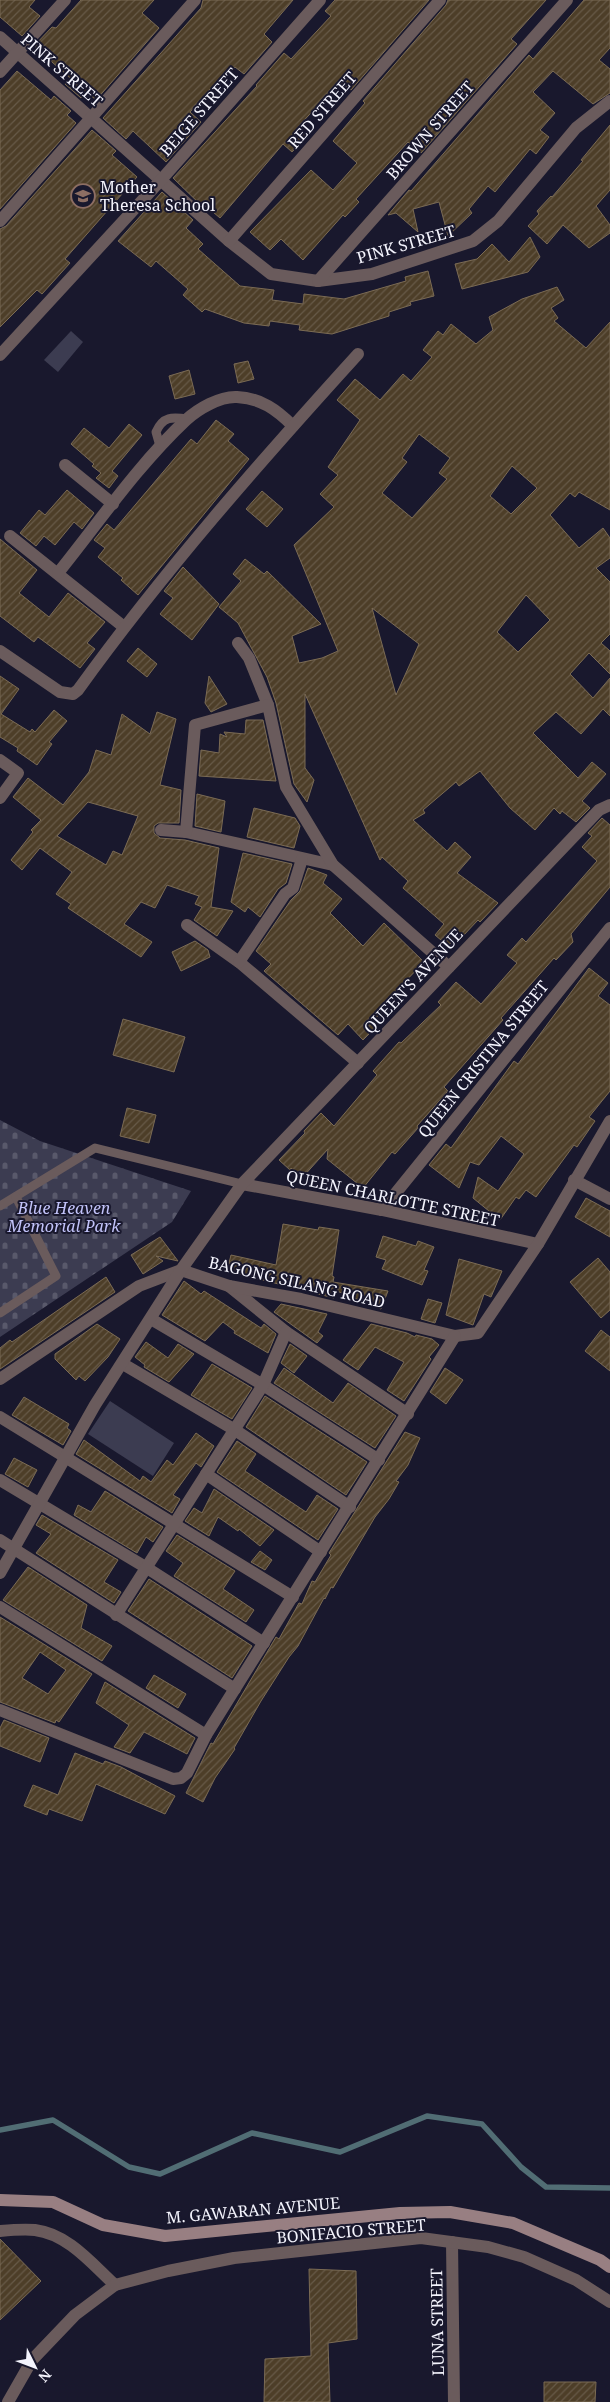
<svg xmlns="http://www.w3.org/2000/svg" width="610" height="2402" viewBox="0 0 610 2402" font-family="'Noto Serif',serif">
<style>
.grass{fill:#3c3c51}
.cemetery{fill:url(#cemetery-stones)}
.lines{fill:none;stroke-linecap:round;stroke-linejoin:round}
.stream{stroke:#516d74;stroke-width:5.5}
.building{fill:url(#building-hatch);stroke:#7b6b54;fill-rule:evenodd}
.lane{stroke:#6a5b5c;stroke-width:9}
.street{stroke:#6a5b5c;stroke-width:12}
.secondary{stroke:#987f82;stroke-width:12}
.labels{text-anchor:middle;stroke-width:4;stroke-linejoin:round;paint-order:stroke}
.street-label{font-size:16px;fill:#f4f4fd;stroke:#19182d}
.poi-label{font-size:16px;fill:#f4f4fd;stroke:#19182d;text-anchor:start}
.park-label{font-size:16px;font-style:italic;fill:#c2c3f9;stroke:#19182d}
</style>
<defs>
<pattern id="cemetery-stones" width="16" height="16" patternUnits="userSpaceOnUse" patternTransform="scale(1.25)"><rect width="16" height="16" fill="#3c3c51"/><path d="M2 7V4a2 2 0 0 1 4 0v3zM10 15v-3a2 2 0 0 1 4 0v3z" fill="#59596b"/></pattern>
<pattern id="building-hatch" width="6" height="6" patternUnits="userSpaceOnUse" patternTransform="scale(1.25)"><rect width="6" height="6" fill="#4d3e28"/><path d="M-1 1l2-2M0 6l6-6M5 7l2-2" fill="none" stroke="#675a48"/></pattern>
</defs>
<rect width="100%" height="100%" fill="#19182d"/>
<g class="grass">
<polygon points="71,331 83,342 58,372 44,360"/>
<polygon points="110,1401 174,1443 153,1476 88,1434"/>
</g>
<polygon class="cemetery" points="0,1120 40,1141 191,1191 172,1222 0,1337"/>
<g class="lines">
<polyline class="stream" points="0,2130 53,2120 129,2167 160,2174 252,2133 340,2152 427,2116 482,2124 521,2167 546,2187 610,2188"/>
</g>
<g class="building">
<polygon points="0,0 35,0 29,7 40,16 22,36 0,17"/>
<polygon points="81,0 154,0 142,13 159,28 96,100 87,92 81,98 65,84 70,78 34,46 52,27 56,28"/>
<polygon points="203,0 293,0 264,34 272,42 244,74 235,67 213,90 211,88 190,112 201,122 166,162 133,131 126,139 103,118 201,8"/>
<polygon points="335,0 429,0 351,90 343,84 323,106 320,103 297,128 307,136 292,152 283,144 220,218 206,206 204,208 173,178 257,86 256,85 284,53 291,59 331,16 325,11"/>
<polygon points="448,0 546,0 511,39 517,44 421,153 408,142 356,199 359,202 345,217 343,215 303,260 281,239 270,250 250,232 311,170 333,190 357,163 333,141 365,103 363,101 446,5"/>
<polygon points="584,0 610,0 610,48 599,60 610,69 610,93 593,104 553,71 533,92 555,113 540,130 549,137 536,154 530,149 495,192 488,186 469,209 472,213 448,236 439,202 413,209 418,232 396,213 388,215 409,190 411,191 529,55 533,59"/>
<polygon points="17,71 51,100 54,96 71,111 67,115 76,123 0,209 0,90"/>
<polygon points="610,125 610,190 596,206 610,225 610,233 589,248 563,225 547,244 528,226 539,214 537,211 551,196 552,197 583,161 581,160"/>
<polygon points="92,130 116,151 112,155 137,177 65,259 70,263 42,294 37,290 0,327 0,229 6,226"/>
<polygon points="162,192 193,220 186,228 203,244 198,249 240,286 274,290 272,300 303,304 304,294 344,299 406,281 405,277 428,271 434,296 410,302 411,305 389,312 389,316 332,334 299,330 300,325 270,321 269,326 244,323 205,309 202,312 183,295 188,289 156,261 151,267 118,241"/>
<polygon points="530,237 540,257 528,272 462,289 455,264 477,259 492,244 509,262"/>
<path d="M557 287 564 300 551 308 558 318 554 321 586 348 610 322V510L579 492 575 497 570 493 550 515 579 548 603 528 610 538V558L596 568 610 582V634L601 643 610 651V674L589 653 570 674 593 698 610 678V716L603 709 581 734 556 712 533 733 578 778 592 762 606 774 582 801 590 808 576 822 562 811 560 814 554 808 535 830 510 808 480 771 459 786 456 782 423 810 425 813 413 820 447 851 455 842 471 857 457 873 498 903 480 922 478 920 462 937 459 933 448 946 435 935 444 924 403 888 408 881 382 857 380 860 305 694V768L314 780 307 802 294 784 276 703 267 677 238 623 219 607 241 581 233 574 245 559 264 574 267 571 321 624 292 636 299 663 322 658 338 651 294 545 334 507 320 494 338 475 328 467 360 420 337 400 355 379 380 400 403 374 411 381 432 357 423 350 438 331 443 335 451 324 476 344 493 330 489 317 522 299ZM419 434 450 458 439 473 447 479 412 518 382 493 407 462 402 458ZM512 466 537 488 511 514 490 496ZM526 595 550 620 518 652 497 632ZM372 608 419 644 396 695Z"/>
<polygon points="248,361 254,379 238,383 234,364"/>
<polygon points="189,370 195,394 175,399 169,376"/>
<polygon points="216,420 234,434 228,441 249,459 138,595 121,580 123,578 98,557 105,548 94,540 107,524 114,530 191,439 197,444"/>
<polygon points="129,424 142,435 112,471 118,476 109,488 96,478 101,473 92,466 94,464 71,444 84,428 109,448"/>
<polygon points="67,490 94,513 82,529 74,522 55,545 44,536 36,546 20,533 39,510 45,515"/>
<polygon points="262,491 283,509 267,527 246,509"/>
<polygon points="0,539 37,570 19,593 49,617 68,593 105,622 87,643 95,649 80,668 38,637 34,642 0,616"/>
<polygon points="183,567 219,604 192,640 160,614 173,598 164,591"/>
<polygon points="138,648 157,664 147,677 127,661"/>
<polygon points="0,676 19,689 1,714 30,732 32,729 35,732 54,710 67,721 49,742 52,744 37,765 17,751 18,748 0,737"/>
<polygon points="209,676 227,704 211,712 205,703"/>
<path d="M157 712 176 719 160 785 181 790 179 823H158L154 826V833L160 838 185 840 219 848 211 907 233 911 217 936 194 920 202 907 195 904 199 896 167 885 155 908 141 902 124 924 152 942 141 957 68 908 71 904 56 894 72 872 40 848 22 870 11 860 33 832 31 830 41 820 13 797 28 778 63 805 89 772 96 750 111 755 122 714 150 734ZM88 802 138 816 122 855 113 851 106 865 57 836Z"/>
<polygon points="246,720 263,720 276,781 199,776 201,750 219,753 220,734 227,737 224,732 245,734"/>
<polygon points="197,794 225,801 221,832 195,826"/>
<polygon points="254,808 295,818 300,826 294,848 247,837"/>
<polygon points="602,818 610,825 610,887 571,934 573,942 556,960 554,958 501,1018 503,1020 444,1087 448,1091 417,1126 418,1128 395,1154 392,1152 363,1188 327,1159 328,1149 302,1178 291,1168 290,1170 279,1160 305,1133 304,1131 321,1113 334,1126 377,1075 373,1071 399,1042 401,1043 441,1005 438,1002 456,982 481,1004 517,963 507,955 522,938 526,942 597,861 582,847 592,836 588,833"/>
<polygon points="243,853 292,864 286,883 278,889 260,917 248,907 245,912 231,902"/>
<polygon points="308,868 327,875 323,883 342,899 330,913 363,946 384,923 424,962 398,989 401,991 372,1022 376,1027 363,1040 348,1024 338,1035 264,971 271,964 256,951 291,900 300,891"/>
<polygon points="195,941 208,950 210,957 181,971 172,952"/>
<polygon points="589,968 608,983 598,996 610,1005 610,1091 589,1117 595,1121 577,1147 574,1145 536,1197 526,1190 519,1199 516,1197 500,1220 473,1198 478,1177 498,1191 524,1154 501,1136 479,1165 470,1162 459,1188 429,1165 446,1144 451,1148 514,1061 518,1064"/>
<polygon points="123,1019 185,1037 174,1072 113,1055"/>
<polygon points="127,1108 156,1115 149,1143 120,1136"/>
<polygon points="586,1198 610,1211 610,1237 575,1217"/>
<polygon points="283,1224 318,1230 319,1227 339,1230 332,1276 334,1277 333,1282 388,1291 381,1309 337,1291 334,1298 227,1271 231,1255 276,1265"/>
<polygon points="383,1236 416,1246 418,1241 434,1247 424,1270 428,1271 422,1285 382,1269 386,1260 376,1257"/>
<polygon points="160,1237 178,1261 156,1256 163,1261 143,1274 131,1255"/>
<polygon points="598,1258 610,1272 610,1310 601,1318 570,1282"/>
<polygon points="459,1259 502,1271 491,1297 484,1294 473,1325 446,1315"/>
<polygon points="106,1277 115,1292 0,1369 0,1348 10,1340 12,1342"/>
<polygon points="184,1281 201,1294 204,1291 261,1328 264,1324 276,1334 268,1353 234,1333 235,1331 223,1322 205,1341 162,1315"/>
<polygon points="428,1299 442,1303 435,1323 421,1319"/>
<polygon points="281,1304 327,1314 318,1332 323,1336 317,1343 274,1312"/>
<polygon points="97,1324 120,1339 108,1357 85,1381 79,1376 76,1380 55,1359 55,1354"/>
<polygon points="371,1324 407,1333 415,1337 416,1335 432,1339 439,1345 429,1357 431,1359 404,1401 387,1390 404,1362 375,1347 358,1370 343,1360"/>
<polygon points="601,1330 610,1337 610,1371 585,1351"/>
<polygon points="146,1342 168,1358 178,1344 194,1354 169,1382 144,1367 145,1365 135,1357"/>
<polygon points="290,1344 307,1356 294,1373 281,1363"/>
<polygon points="212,1364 252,1388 232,1419 191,1395"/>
<polygon points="284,1368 333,1403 348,1383 396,1416 375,1448 274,1383"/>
<polygon points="445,1368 463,1380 446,1404 430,1392"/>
<polygon points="265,1396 367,1462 346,1495 246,1427"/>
<polygon points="24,1397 69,1424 67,1428 71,1431 63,1445 12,1415"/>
<polygon points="405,1432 420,1438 408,1465 396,1481 399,1482 389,1499 375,1517 333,1588 331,1587 325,1599 324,1598 298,1646 289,1657 261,1701 234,1748 235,1749 215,1778 203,1802 186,1793 211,1743 213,1744 276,1637 279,1639 299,1603 302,1604 312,1581 315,1582 331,1555 329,1553"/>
<polygon points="196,1433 214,1446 201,1467 196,1463 173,1495 180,1499 172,1513 76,1454 84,1440 140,1481 143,1476 151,1482 167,1460 173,1465"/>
<polygon points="237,1441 256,1454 245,1471 282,1496 306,1512 317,1495 338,1509 318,1540 217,1472"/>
<polygon points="14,1458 37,1470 28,1487 5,1474"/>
<polygon points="214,1489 274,1530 260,1546 239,1529 238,1531 218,1517 209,1536 185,1521 194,1508 202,1513"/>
<polygon points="105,1491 163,1527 153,1542 146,1537 137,1553 74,1515 78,1505 91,1512"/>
<polygon points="42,1515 118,1560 104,1582 121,1592 114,1603 36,1553 51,1534 36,1525"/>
<polygon points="177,1535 235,1571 223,1589 254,1610 246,1622 174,1576 183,1563 166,1551"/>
<polygon points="260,1551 272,1560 265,1570 251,1562"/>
<polygon points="28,1567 87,1605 81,1628 112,1646 102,1661 3,1600"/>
<polygon points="149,1579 252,1646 232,1678 128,1611"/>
<path d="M0 1617 92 1674 59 1722 56 1720 55 1723 0 1702ZM40 1652 66 1670 48 1694 22 1678Z"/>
<polygon points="154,1675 186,1694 178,1708 146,1688"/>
<polygon points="105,1682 195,1738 187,1754 144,1732 130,1753 114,1747 129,1725 96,1703"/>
<polygon points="4,1720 49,1738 40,1762 0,1746 0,1728"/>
<polygon points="75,1753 103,1764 105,1761 121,1767 175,1796 165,1814 96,1784 82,1821 49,1809 47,1815 24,1806 33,1785 58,1795"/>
<polygon points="0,2239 41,2281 0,2320"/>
<polygon points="309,2269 356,2271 357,2339 328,2343 330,2402 264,2402 265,2359 311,2356"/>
<polygon points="544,2382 596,2382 595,2402 544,2402"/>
</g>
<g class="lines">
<g class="lane">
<path d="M160 446 156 432C163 416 172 417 188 419"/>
<polyline points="0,1206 95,1148 242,1184"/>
<polyline points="0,1313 56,1276 16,1197"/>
</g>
<g class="street">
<polyline points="0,37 229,241 271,274 318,281 372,274 473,241 498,221 576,128 610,101"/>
<polyline points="0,72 65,0"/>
<polyline points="0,221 195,0"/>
<polyline points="229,241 440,0"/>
<polyline points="318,281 567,0"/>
<polyline points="0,355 161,180 320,0"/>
<polyline points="65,465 113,504"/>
<polyline points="10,536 124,627"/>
<path d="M58 573C99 522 138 465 186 420 198 409 220 396 237 397 261 398 277 410 293 426"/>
<polyline points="238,643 249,658 268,705"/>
<path d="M0 651 60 692 73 694 78 690C163 572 260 462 358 354"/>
<polyline points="0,760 18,773 0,798"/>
<polyline points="161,830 186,832 333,865"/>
<polyline points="186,832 195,725 268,705 286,787 333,865 449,967"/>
<polyline points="187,925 239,962 358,1063"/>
<polyline points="239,962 285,894 293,888 302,859"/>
<polyline points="574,1180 610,1199"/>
<polyline points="242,1184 382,1210 538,1244"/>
<polyline points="382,1210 610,928"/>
<polyline points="229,1286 286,1332 408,1414"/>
<polyline points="151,1319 263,1385 379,1460"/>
<polyline points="123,1364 235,1430 350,1507"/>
<polyline points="0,1379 139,1286 181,1270 229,1286 301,1299 455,1336 478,1333 538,1244 610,1121"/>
<polyline points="0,1417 293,1597"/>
<polyline points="206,1474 321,1552"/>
<polyline points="0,1480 147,1568 264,1643"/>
<polyline points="0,1540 235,1689"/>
<polyline points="0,1573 95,1405 181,1270 242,1184 599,810 610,805"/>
<polyline points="0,1607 206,1735"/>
<polyline points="116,1615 263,1385 286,1332"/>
<polyline points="0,1710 173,1779 181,1778 187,1773 206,1735 455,1336"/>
<path d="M0 2231C11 2230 24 2229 35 2230 68 2234 92 2264 115 2285"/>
<polyline points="452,2242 454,2402"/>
<polyline points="8,2402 32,2360 75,2315 115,2285 168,2271 234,2258 421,2238 488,2247 524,2257 576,2280 610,2302"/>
</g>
<polyline class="secondary" points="0,2200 53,2202 103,2225 165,2236 400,2213 450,2212 513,2223 600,2260 610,2267"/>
</g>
<defs>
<g id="school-ring" transform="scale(1.25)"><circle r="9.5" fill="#19182d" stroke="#8d6e63" stroke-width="1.5"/><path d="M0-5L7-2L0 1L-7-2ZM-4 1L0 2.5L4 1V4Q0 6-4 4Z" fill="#8d6e63"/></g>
</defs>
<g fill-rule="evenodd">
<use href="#school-ring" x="83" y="196"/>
</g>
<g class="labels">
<g class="street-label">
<text transform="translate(62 70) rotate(41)" y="6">PINK STREET</text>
<text transform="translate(322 110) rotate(-49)" y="6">RED STREET</text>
<text transform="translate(199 112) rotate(-49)" y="6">BEIGE STREET</text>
<text transform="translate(430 130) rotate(-49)" y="6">BROWN STREET</text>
<text transform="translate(406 244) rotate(-16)" y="6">PINK STREET</text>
<text transform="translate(413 981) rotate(-47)" y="6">QUEEN'S AVENUE</text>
<text transform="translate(483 1059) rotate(-51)" y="6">QUEEN CRISTINA STREET</text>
<text transform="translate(393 1198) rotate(12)" y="6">QUEEN CHARLOTTE STREET</text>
<text transform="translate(297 1282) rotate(13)" y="6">BAGONG SILANG ROAD</text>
<text transform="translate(253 2210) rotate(-5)" y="6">M. GAWARAN AVENUE</text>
<text transform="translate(351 2231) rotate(-5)" y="6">BONIFACIO STREET</text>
<text transform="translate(437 2322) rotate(-91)" y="6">LUNA STREET</text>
</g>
<g class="poi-label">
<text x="100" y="193">Mother<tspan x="100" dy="18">Theresa School</tspan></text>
</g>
<g class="park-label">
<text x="64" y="1214">Blue Heaven<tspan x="64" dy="18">Memorial Park</tspan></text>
</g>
</g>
<g transform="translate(35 2367) rotate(132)" stroke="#19182d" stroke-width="4" paint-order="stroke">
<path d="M0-4L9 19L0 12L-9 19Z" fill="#f4f4fd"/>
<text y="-8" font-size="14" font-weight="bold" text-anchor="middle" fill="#f4f4fd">N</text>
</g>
</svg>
